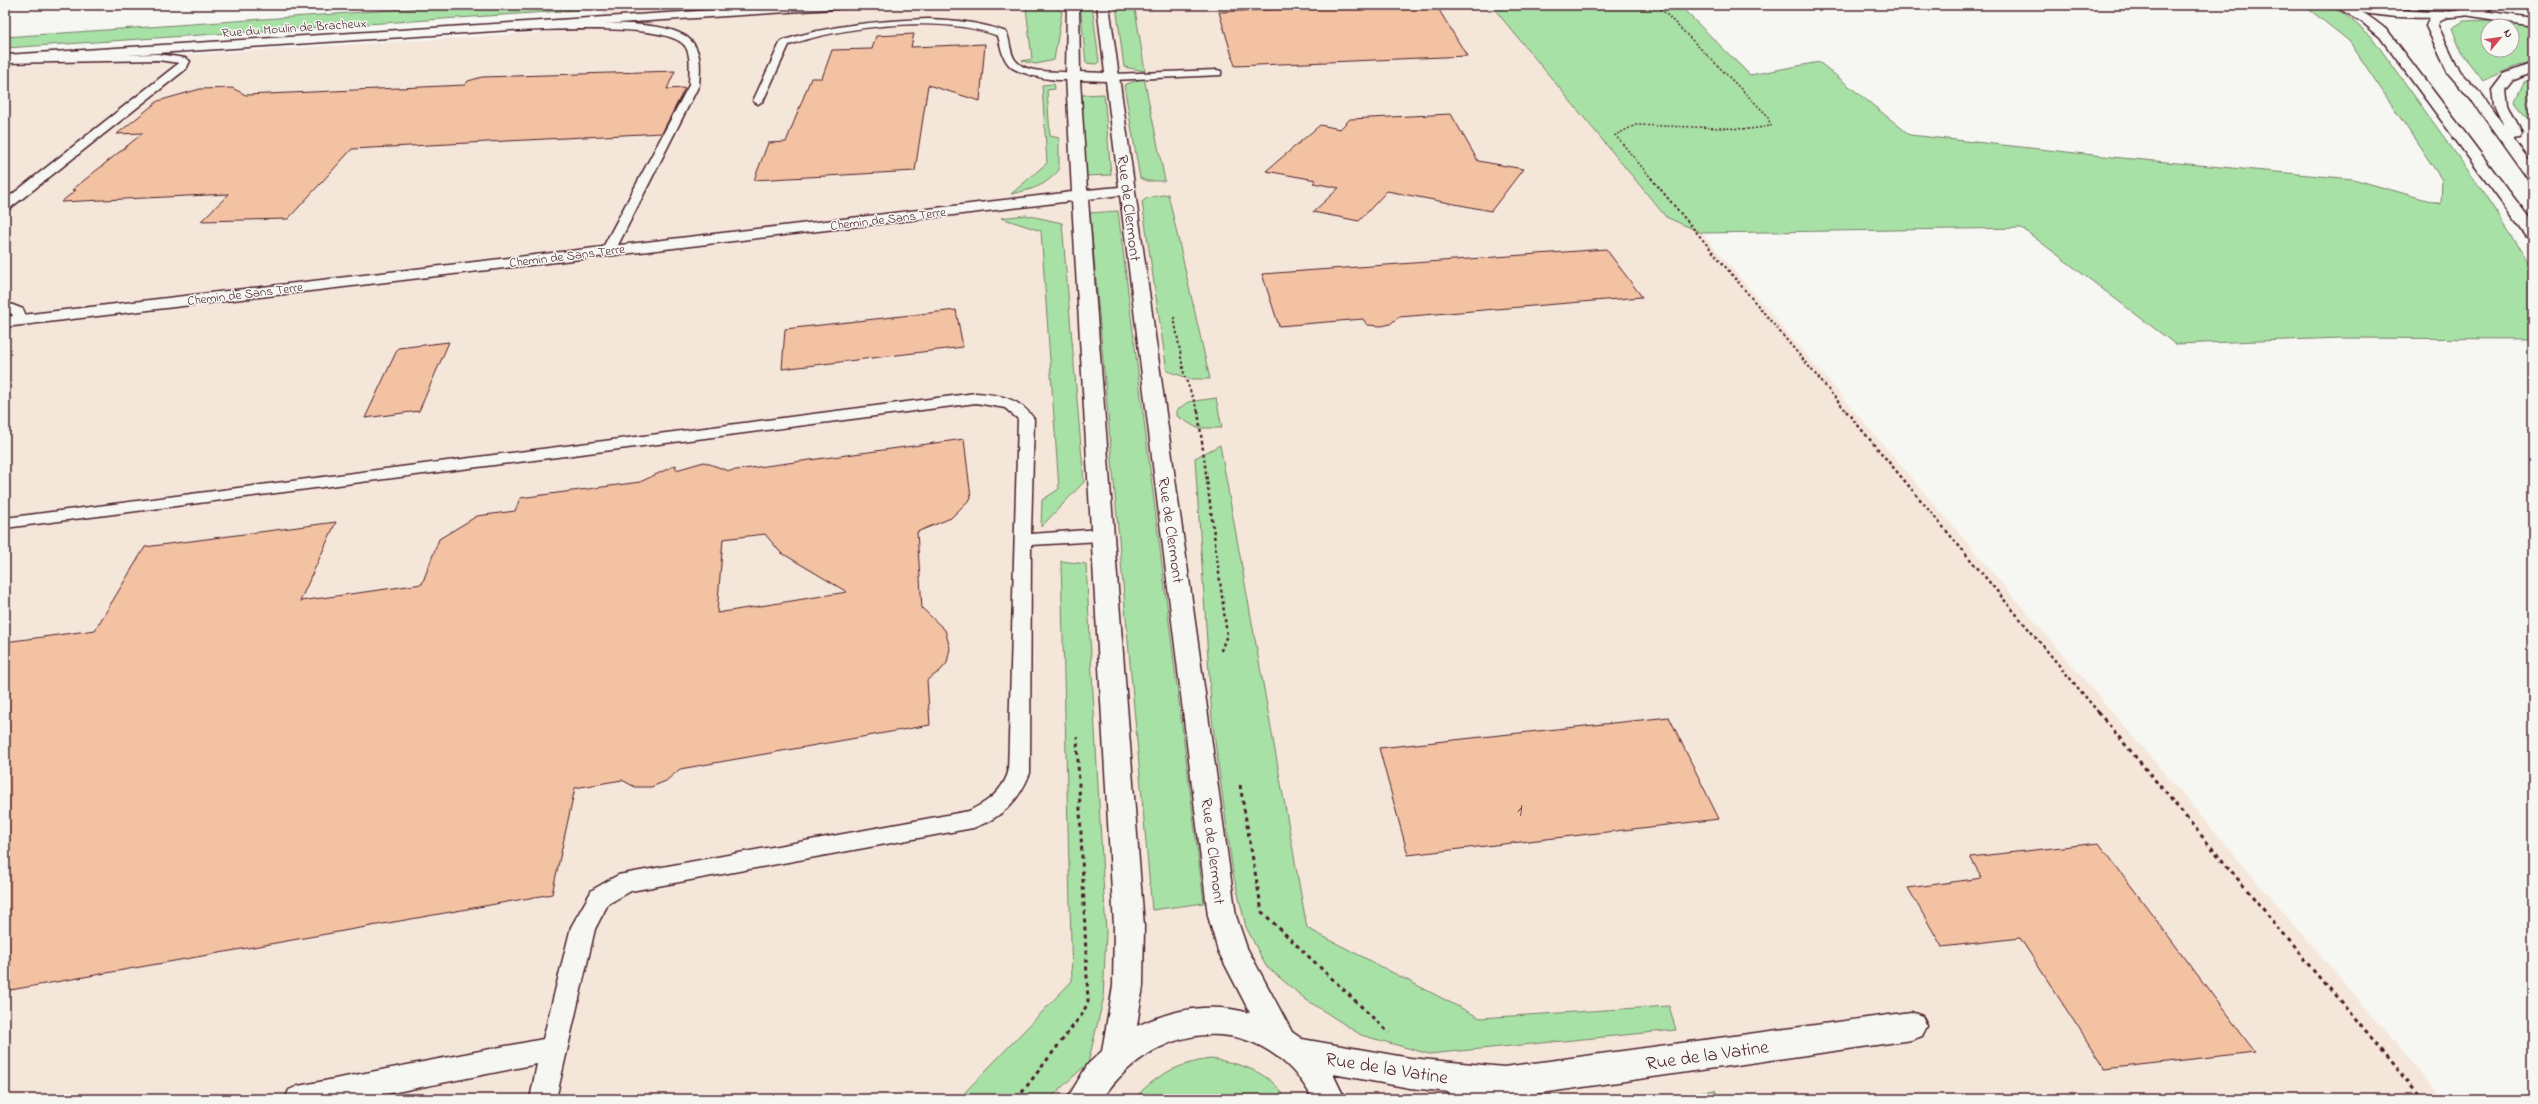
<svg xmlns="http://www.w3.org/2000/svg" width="2538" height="1104" viewBox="0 0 2538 1104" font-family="'Indie Flower',sans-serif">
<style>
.built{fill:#f5e6da}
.green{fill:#a8e1a6;stroke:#798068;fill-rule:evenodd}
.building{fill:#f3c2a3;stroke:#4a1f2b;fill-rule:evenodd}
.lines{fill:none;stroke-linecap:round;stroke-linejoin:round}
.lane-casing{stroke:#4a1f2b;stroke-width:3}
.street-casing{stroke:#4a1f2b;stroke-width:3}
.primary-casing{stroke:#4a1f2b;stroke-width:3}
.highway-casing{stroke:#4a1f2b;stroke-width:3}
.path-far3{stroke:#4a1f2b;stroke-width:1.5;stroke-dasharray:2 2;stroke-linecap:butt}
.path-far2{stroke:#4a1f2b;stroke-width:2;stroke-dasharray:2.5 2.5;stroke-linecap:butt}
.path-far1{stroke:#4a1f2b;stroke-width:2.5;stroke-dasharray:3 3;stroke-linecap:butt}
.path{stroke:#4a1f2b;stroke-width:3;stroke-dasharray:4 4;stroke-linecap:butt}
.lane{fill:#f6f6f2;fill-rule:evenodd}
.street{fill:#f6f6f2;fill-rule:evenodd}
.primary{fill:#f6f6f2;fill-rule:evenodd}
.highway{fill:#f6f6f2;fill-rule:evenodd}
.labels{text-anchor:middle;stroke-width:3;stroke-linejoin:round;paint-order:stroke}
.far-street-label{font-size:13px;fill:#4a1f2b;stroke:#f6f6f2}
.street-label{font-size:16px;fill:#4a1f2b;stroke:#f6f6f2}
.near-number-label{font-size:17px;fill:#744849}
.near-street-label{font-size:19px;fill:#4a1f2b;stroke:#f6f6f2}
</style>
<rect width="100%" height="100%" fill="#f6f6f2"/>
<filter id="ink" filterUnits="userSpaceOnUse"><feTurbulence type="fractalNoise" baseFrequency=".025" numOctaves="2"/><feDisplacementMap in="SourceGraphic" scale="8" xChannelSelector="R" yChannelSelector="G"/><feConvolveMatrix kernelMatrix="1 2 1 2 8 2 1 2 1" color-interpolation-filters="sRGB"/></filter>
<g filter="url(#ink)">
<polygon class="built" points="607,5 1491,5 1666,217 1702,233 2443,1099 5,1099 5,66 598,29"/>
<g class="green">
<polygon points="464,5 594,5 578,10 5,48 5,37"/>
<polygon points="992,5 1051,5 1062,12 1054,60 1036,64 1022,61 1032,59 1026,8"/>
<polygon points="1080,5 1092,5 1099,62 1096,64 1086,63"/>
<polygon points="1116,5 1144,5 1135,9 1145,71 1124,67"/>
<polygon points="1491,5 1679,5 1750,75 1819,62 1910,135 2122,158 2353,179 2441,204 2442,180 2349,41 2306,7 2298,5 2325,5 2343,13 2371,36 2477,183 2533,268 2533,339 2341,338 2175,344 2022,228 1702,233 1666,217"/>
<polygon points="2374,5 2466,5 2430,10"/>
<path d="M2493 20 2533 24V63L2517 66 2483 81 2462 54 2452 28 2464 21ZM2488 26H2512V50H2488Z"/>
<polygon points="1144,78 1165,181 1146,181 1140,178 1124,85"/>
<polygon points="2533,78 2533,97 2526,103 2533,112 2533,128 2515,101 2524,82"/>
<path d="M1054 84 1055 89 1047 90 1050 136 1059 138V170C1044 187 1033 189 1011 194L1047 163 1042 85Z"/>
<polygon points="1104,94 1111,175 1085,176 1082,95"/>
<polygon points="1168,194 1210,379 1191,379 1167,371 1142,202 1147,198"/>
<polygon points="1118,211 1204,903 1152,910 1090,213"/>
<polygon points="1026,215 1062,223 1084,482 1041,527 1042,500 1059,489 1041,231 1001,218"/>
<polygon points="1216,398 1222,428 1197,428 1177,416 1177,410 1188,402"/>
<polygon points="1220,445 1307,928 1480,1018 1669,1006 1676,1030 1429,1054 1361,1035 1305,999 1266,966 1246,927 1233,873 1212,719 1195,458"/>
<polygon points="1061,561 1086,564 1106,932 1103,1001 1088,1063 1049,1099 965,1099 965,1092 1072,981"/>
<path d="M1210 1059C1238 1062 1271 1072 1286 1099H1134C1156 1075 1177 1064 1210 1059Z"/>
<polygon points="1716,1090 1719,1099 1652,1099"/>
</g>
<g class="building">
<polygon points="1373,5 1436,5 1467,56 1235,66 1219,12"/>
<polygon points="914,34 911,47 985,44 980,101 928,85 915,171 754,180 768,143 786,142 811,78 822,78 832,50 872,49 876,36"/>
<polygon points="675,71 667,89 685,88 662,133 352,149 288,219 201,221 229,194 61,202 76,190 72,190 143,133 117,134 158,101 200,89 232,88 246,95 465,85 468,81 482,77"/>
<polygon points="1451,114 1478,161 1523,169 1491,211 1387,191 1359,221 1313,212 1339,188 1313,183 1316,180 1266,171 1320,125 1340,129 1350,119"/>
<polygon points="1606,249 1642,297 1399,317 1390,324 1382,326 1367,325 1363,319 1279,326 1262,274"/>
<polygon points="956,310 963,347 782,369 785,329"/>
<polygon points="449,342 419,411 365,418 398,348"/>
<path d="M964 439 971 498 951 518 917 532 922 608 945 630 950 648 947 663 940 671 927 680 930 725 680 769 666 781 651 787H635L622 780 575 788 552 894 5 991V642L95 630 145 547 336 522 300 601 422 584 439 539 477 516 515 511 520 498 640 482 676 465V470L704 462 729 471ZM765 534 780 552 847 592 717 613 723 539Z"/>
<polygon points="1669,717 1719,819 1408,855 1379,748"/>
<polygon points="2099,843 2255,1052 2105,1069 2020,938 1942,947 1908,888 1982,878 1970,857"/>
</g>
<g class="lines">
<g class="lane-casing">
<g id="lane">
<path d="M928 19C955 20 980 22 1006 32 1011 41 1009 53 1016 61 1031 78 1070 67 1077 76 1069 86 1021 75 1011 67 1002 59 1001 47 998 36 943 14 844 26 789 45L763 101 758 104 753 101 781 41C829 25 878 21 928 19Z"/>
<path d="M580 23C606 24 677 20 693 43 702 55 700 71 699 85L615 251 608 255 601 251 689 85C689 73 692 56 685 46 667 22 548 30 517 31L512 28 517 25Z"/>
<polygon points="158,54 185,58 190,61 186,69 9,209 5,210 5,200 179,63 158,60 5,63 5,57"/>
<polygon points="1217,70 1221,71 1221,75 1113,80 1108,77 1113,74"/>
<polygon points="5,302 23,309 28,320 26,323 16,323 12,314 5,311"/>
<path d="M976 393C1000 395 1020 398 1034 419L1031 534 1101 529 1107 531 1110 535 1107 539 1101 541 1031 545 1030 773C1019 801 1002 818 973 828L631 891 608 904 595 929 556 1099H530L537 1064 361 1099H285L289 1090 298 1086 543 1039 571 927 592 890 618 875 969 811C987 802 1001 793 1008 773L1018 419 1005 408 976 403 5 528V518Z"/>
</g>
</g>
<g class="street-casing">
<path id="street" d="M1067 5H1079L1080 72 1105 73 1097 5H1109L1236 916 1247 948 1292 1032 1302 1039 1410 1058 1504 1067 1911 1012 1922 1016 1927 1026 1922 1036 1911 1040 1500 1099H1447L1450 1092 1410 1088 1333 1074 1345 1099H1313C1263 1008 1156 1019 1102 1099H1067L1088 1064 1102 1051 1113 986 1114 926 1072 201 5 327V317L1072 192 1066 76ZM1080 80 1106 81 1119 187 1087 190ZM1120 195 1208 916 1218 951 1250 1013C1210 1002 1174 1009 1137 1026L1143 986 1144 926 1088 199Z"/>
</g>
<g class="primary-casing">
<g id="primary">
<polygon points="794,5 854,5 848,8 5,63 5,55"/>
<path d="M2343 5C2376 5 2408 12 2441 12 2460 12 2476 5 2495 5 2480 25 2354 19 2343 5Z"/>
</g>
</g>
<g class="highway-casing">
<g id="highway">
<path d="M2333 5C2356 5 2371 17 2388 31L2533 223V239L2527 237 2380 37 2362 22Z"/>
<polygon points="2469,9 2533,18 2533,26 2465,15 2465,11"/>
<polygon points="2446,11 2452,15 2439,22 2438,26 2460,72 2483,96 2504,126 2494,104 2492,90 2504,74 2533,63 2533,72 2514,80 2506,90 2508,104 2522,134 2520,137 2513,138 2533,166 2533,180 2528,179 2473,102 2448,73 2426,26 2430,17"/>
</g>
</g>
<polyline class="path-far3" points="1652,179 1615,135 1636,125 1750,129 1771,126 1767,115 1657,5"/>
<g class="path-far2">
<polyline points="1651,178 1847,412"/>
<polyline points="1174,317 1184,374 1198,412"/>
</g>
<g class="path-far1">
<polyline points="1198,411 1227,635 1220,653"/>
<polyline points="1846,411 2099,713"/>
</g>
<g class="path">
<polyline points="2098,712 2422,1099"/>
<polyline points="1240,785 1262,912 1389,1033"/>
<polyline points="1017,1099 1083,1013 1088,1002 1077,737"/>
</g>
<use href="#lane" class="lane"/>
<use href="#street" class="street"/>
<use href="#primary" class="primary"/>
<use href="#highway" class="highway"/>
</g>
</g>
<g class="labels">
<g class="far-street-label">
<text transform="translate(294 27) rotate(-4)" y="5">Rue du Moulin de Bracheux</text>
<text transform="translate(888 218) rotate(-7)" y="5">Chemin de Sans Terre</text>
<text transform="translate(567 255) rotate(-7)" y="5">Chemin de Sans Terre</text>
<text transform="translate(245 293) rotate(-7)" y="5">Chemin de Sans Terre</text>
</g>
<g class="street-label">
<text transform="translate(1130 208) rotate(83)" y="6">Rue de Clermont</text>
<text transform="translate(1172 530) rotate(82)" y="6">Rue de Clermont</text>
<text transform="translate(1214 851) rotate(83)" y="6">Rue de Clermont</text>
</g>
<g class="near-number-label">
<text x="1520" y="815">1</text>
</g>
<g class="near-street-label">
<text transform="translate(1707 1054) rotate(-8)" y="7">Rue de la Vatine</text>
<text transform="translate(1387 1067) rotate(9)" y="7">Rue de la Vatine</text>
</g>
</g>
<rect width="2538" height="1104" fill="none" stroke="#f6f6f2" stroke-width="20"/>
<rect x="10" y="10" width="2518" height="1084" fill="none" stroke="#4a1f2b" stroke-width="1.5" filter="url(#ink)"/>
<g transform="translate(2500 38) rotate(61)"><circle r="19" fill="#f6f6f2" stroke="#b1a0a2"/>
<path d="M0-3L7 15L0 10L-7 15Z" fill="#d1495b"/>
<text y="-6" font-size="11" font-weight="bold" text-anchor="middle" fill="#4a1f2b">N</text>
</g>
</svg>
